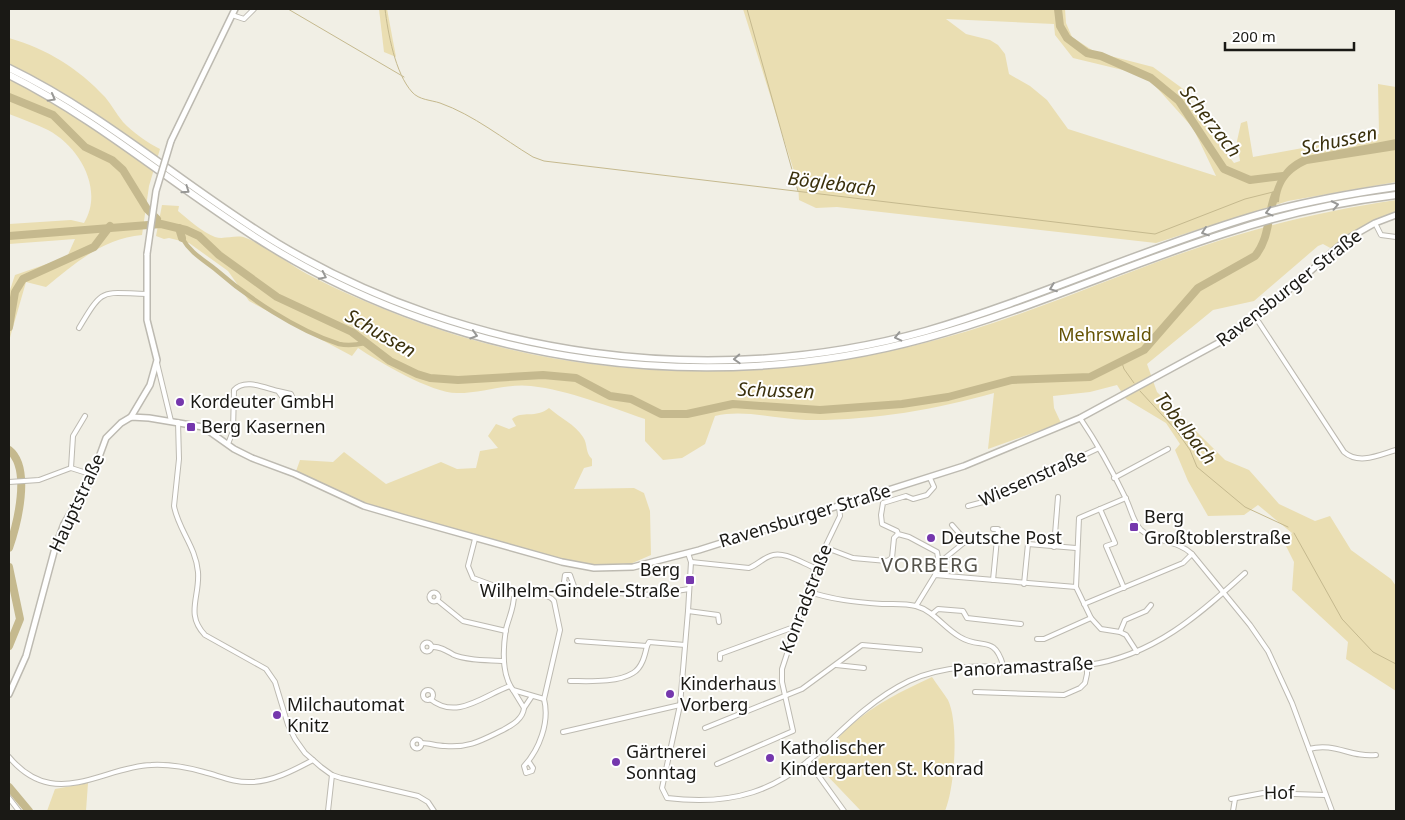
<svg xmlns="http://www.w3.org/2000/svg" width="1405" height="820" viewBox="0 0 1405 820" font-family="'Noto Sans',sans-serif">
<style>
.green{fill:#eadeb2;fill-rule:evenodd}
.water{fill:#c5b98e}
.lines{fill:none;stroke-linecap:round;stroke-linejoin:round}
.stream{stroke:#c5b98e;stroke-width:1}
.canal{stroke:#c5b98e;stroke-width:4.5}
.river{stroke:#c5b98e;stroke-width:8}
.street-casing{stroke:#bdbab1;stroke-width:6}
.secondary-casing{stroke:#bdbab1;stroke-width:8}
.highway-casing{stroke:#bdbab1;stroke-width:9}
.street{stroke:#fff;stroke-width:4}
.secondary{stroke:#fff;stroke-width:5}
.highway{stroke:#fff;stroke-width:6}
.secondary-bridge-casing{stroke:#bdbab1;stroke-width:8;stroke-linecap:butt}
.secondary-bridge{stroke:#fff;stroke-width:5}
.oneway{stroke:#989896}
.poi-dot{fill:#7537ad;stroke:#fff;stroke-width:2}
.labels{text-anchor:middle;stroke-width:4;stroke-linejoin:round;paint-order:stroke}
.street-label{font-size:18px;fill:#1a1915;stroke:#fff}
.park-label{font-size:18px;fill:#655304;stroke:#fff}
.poi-label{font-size:18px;fill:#1a1915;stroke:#fff;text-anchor:start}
.water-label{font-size:19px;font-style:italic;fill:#3b310d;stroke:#fff}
.quarter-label{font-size:20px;letter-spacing:1px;fill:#55534b;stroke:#fff}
</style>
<rect width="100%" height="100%" fill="#f1efe5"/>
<g class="green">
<polygon points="379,9 387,9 396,57 384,52"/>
<path d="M743 9H1065L1066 23 1072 37 1095 52 1153 67 1186 91 1212 135 1234 163 1240 161 1237 141 1241 123 1247 121 1253 157 1379 134 1378 84 1396 87V182L1288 201 1156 243 837 207 816 208 799 200 798 184ZM946 19 1054 24 1055 35 1073 58 1131 72 1149 79 1193 128 1216 176 1068 129 1047 100 1030 86 1009 74 1005 54 998 45 990 40 966 34Z"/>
<path d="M9 38C47 49 78 68 105 97 112 105 116 114 123 122 132 132 148 143 160 149L149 186 142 235C104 238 75 263 46 287L26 282 9 341V293L15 275 67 257 75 239 9 244V224L71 220 84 223C104 190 80 147 48 130 36 124 22 119 9 114Z"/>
<path d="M1396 200V215L1334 250 1323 244 1318 246 1254 301 1213 310 1147 364 1157 392 1225 460 1249 470 1279 504 1315 521 1330 516 1351 550 1391 579 1396 586V691L1346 659 1348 642 1292 590 1294 562 1286 546 1292 533 1258 505 1244 515 1208 516 1188 481 1175 450 1180 444 1166 423 1126 399 1117 385 1090 392 1053 396 1054 408 1061 423 988 449 994 393C934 410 869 421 806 420 776 419 744 409 715 416L705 444 682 458 663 460 645 441V419C609 407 569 390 531 386 508 383 482 393 458 393 433 394 379 362 358 348L352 356 249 301 228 271 189 243 169 238 164 239 156 236 162 205 179 206 178 211C188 219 202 232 215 237 224 240 237 234 246 238 267 246 287 263 307 274 337 290 369 303 401 316 583 386 781 387 968 331 1047 307 1124 272 1203 246 1267 224 1330 210 1396 200Z"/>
<path d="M549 408C560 418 575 424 583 437 588 444 585 453 592 459V466L584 468 574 489 634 488 644 493 650 511 651 555 621 568 581 566 364 506 295 474 300 460 333 462 344 452 386 484 441 462 457 469 476 468 480 451 498 448 488 436 496 424 509 429 516 426 512 419C522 410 536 419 549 408Z"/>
<path d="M932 677C937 685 943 692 948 700 959 723 955 787 945 811H861L819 767 818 760C829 750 838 736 850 726 875 704 902 691 932 677Z"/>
<polygon points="88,783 86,811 47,811 55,789"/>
</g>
<path class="water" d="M1396 139V150L1307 164C1290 172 1281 182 1279 202L1270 204C1275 183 1281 167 1302 157Z"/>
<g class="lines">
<g class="stream">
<polyline points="288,9 404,77"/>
<path d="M385 9C388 33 395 73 412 92 419 100 431 100 440 103 474 115 503 139 533 157L544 161 1155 234 1245 199 1273 192"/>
<polyline points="747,9 798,191"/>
<polyline points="1122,363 1124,369 1134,383"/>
<polyline points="1140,391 1176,430 1190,450 1197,467 1245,507 1288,527"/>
<polyline points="1294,533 1342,619 1373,652 1396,664"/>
</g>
<path class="canal" d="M182 238C190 252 202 259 215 269 248 298 296 330 339 344 348 346 356 345 365 343"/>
<g class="river">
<polyline points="1058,9 1060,26 1067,38 1087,53 1101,56 1151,78 1179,101 1224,169 1250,180 1283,176"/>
<polyline points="9,97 53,115 85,147 112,160 123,170 147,209 157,219"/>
<polyline points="179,228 182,238"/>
<path d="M9 236 161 224 186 230 199 236 219 255 277 297 352 332 390 361 417 374 430 378 458 380 543 375 576 378 610 396 631 399 661 414H687L733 404 820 410 902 404 948 397 1012 380 1090 377 1144 350 1198 288 1255 256C1270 238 1267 216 1275 195"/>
<polyline points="9,327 15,292 23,279 94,247 110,226"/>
<path d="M9 450C32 468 17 525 9 548"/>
<polyline points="9,567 20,619 9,646"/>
<polyline points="9,787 29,811"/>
</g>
<g class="street-casing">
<g id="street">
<polyline points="232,15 244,19 254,9"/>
<polyline points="1375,223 1381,235 1396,237"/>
<path d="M1256 318 1344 452C1359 465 1379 455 1396 450"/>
<path d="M79 328C104 286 101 293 147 294"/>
<polyline points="157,363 171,421"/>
<path d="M1080 418C1097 443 1113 472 1126 499 1131 509 1133 522 1141 530 1155 543 1176 539 1192 554L1250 625 1268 651 1292 703 1332 811"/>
<path d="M178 422 179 459 174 506C178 529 196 547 198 572 200 597 185 614 205 635L266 669 275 682 288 725 295 739 305 753 321 767 332 775 341 778 418 796 428 802 434 811"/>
<path d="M228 444 233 431 234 390C245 378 265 388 278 391L288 405 294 402 291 394 278 391"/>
<polyline points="71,468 73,436 85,416"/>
<polyline points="930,478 934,487 927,495 913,499 906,496 883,503 881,515 882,524 897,531 898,534 909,537 937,552 939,563 935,575"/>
<polyline points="1114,478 1168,449"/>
<polyline points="9,482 39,480 71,468 93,475"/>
<polyline points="1126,498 1079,518 1076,587 1091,618 1101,629 1120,632 1126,635 1137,652"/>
<polyline points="968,506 987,501 1097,449"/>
<polyline points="1100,509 1115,543 1106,546 1124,588"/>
<polyline points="993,529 998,529 993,580"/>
<path d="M475 539 468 566 473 578 503 589 514 595C524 591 547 592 554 601L560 630 544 699 513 690C501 674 503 648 506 629 509 617 514 608 514 595"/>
<polyline points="824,547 853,558 887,561 892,558 894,538 898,534"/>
<polyline points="1054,547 1058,497"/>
<path d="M688 553 691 562 688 611 680 705 662 788 667 798C732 806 778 792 825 746 851 721 876 697 909 681 966 655 1029 673 1088 665 1153 656 1199 615 1245 573"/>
<path d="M691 562 749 568C757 565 762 559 770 556 783 550 802 563 815 568"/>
<polyline points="939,563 966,541 952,525"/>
<polyline points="1024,584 1028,544 1076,548"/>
<polyline points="575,589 564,582 565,575 570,575 575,589 581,591 651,595 689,589"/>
<path d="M807 591C832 600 856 602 882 604 893 604 905 603 916 606 934 611 944 628 960 637 981 650 994 634 1003 665"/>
<circle cx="434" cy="597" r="4.5"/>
<polyline points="437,600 463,621 506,631"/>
<polyline points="1084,604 1183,563 1192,554"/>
<polyline points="916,606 935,575 1076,587"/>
<polyline points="688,611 718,615 719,622"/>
<polyline points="932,614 938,609 963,611 967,618 1021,624"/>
<polyline points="1120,632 1125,620 1146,611 1151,605"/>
<polyline points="1037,639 1044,639 1091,618"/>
<polyline points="577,641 647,646 649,642 685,645"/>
<circle cx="427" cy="647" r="4.5"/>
<path d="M432 647C440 646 447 651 454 655 469 661 487 660 502 661"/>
<polyline points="720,659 720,654 794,627"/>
<polyline points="836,665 864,668"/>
<path d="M570 681C589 681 617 683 633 673 642 668 645 655 647 646"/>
<polyline points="513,690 524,708 532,696"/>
<circle cx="428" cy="695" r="5"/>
<polyline points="975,692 1064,695 1080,688 1085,683 1087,674 1087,665"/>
<path d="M430 699C457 721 484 695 510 686"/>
<polyline points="705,728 802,689 862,645 920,650"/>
<polyline points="563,732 680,705"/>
<circle cx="417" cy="744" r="4.5"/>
<path d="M421 743C429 743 437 746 445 746 470 748 482 740 503 730 512 725 523 719 524 708"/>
<path d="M1309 749C1335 742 1351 758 1376 755"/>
<path d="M9 757C20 770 33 780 50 783 83 789 117 766 151 765 169 764 186 767 204 772 220 776 234 783 252 782 274 781 294 770 313 760"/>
<polyline points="808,761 844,811"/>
<path d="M529 762 533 768 532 771 526 773 524 766C539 750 550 722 544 699"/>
<polyline points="717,764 793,731 782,682 782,669 815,568 840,516 839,506"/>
<polyline points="9,798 19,811"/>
<polyline points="1231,799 1263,793 1325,795"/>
<polyline points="328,811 332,775"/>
<polyline points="1233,811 1235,799"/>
</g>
</g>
<g class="secondary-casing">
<g id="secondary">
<polyline points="171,141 235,9"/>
<polyline points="131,417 150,385 157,360 147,320 147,254"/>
<polyline points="9,694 26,656 55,548 64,524 91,479 106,438 121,423 131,417 149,418 203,427 234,449 252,458 295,474 364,506 405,518 562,562 594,568 633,567 699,550 964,466 1080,418 1233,335 1267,309 1347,239 1375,223 1396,215"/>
</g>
</g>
<g class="highway-casing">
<g id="highway">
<path d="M9 68C106 115 185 187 277 243 468 358 712 391 926 331 1036 299 1140 250 1250 217 1298 203 1347 194 1396 187"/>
<path d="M9 75C103 122 181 192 271 247 463 365 709 398 926 338 1029 310 1127 264 1229 232 1283 214 1340 202 1396 195"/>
</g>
</g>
<use href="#street" class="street"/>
<use href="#secondary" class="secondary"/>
<use href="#highway" class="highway"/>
<g class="secondary-bridge-casing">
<polyline id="secondary-bridge" points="147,254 156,191 171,141"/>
</g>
<use href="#secondary-bridge" class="secondary-bridge"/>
</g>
<defs><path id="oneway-chevron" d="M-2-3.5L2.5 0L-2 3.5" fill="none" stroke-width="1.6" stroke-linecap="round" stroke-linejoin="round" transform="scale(1.25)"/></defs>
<g class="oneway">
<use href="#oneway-chevron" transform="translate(52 98) rotate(29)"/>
<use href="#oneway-chevron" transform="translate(186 190) rotate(35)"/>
<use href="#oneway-chevron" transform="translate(1335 205) rotate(-12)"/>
<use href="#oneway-chevron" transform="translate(1269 212) rotate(165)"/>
<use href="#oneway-chevron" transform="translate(1205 232) rotate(161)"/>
<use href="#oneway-chevron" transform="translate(323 276) rotate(26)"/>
<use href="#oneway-chevron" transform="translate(1053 288) rotate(159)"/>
<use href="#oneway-chevron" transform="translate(474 335) rotate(17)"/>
<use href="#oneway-chevron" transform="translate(898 337) rotate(167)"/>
<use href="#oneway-chevron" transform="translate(737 359) rotate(177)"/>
</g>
<g class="poi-dot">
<circle cx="180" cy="402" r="5"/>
<rect x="186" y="422" width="10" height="10" rx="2.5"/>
<rect x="1129" y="522" width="10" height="10" rx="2.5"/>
<circle cx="931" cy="538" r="5"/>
<rect x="685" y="575" width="10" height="10" rx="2.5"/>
<circle cx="670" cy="694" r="5"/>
<circle cx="277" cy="715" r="5"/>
<circle cx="770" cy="758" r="5"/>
<circle cx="616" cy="762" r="5"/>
</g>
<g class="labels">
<g class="street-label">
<text transform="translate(1289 288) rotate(-38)" y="6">Ravensburger Straße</text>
<text transform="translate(1033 478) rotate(-24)" y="6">Wiesenstraße</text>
<text transform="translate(77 503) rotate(-65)" y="6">Hauptstraße</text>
<text transform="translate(805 516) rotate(-17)" y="6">Ravensburger Straße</text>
<text transform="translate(806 599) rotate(-69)" y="6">Konradstraße</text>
<text transform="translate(1023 667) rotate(-3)" y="6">Panoramastraße</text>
<text transform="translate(1279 793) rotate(-1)" y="6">Hof</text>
</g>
<g class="park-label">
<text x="1105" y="341">Mehrswald</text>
</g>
<g class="poi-label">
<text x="190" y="408">Kordeuter GmbH</text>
<text x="201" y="433">Berg Kasernen</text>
<text x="1144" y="523">Berg<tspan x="1144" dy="21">Großtoblerstraße</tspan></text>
<text x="941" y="544">Deutsche Post</text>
<text x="680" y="576" text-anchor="end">Berg<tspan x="680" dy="21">Wilhelm-Gindele-Straße</tspan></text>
<text x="680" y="690">Kinderhaus<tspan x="680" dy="21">Vorberg</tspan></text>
<text x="287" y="711">Milchautomat<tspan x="287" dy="21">Knitz</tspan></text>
<text x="780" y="754">Katholischer<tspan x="780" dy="21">Kindergarten St. Konrad</tspan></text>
<text x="626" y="758">Gärtnerei<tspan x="626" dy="21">Sonntag</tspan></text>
</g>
<g class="water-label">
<text transform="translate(1211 121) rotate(52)" y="7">Scherzach</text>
<text transform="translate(1339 140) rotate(-12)" y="7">Schussen</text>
<text transform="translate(832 183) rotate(7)" y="7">Böglebach</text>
<text transform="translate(381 333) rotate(30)" y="7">Schussen</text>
<text transform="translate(776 390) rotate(2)" y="7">Schussen</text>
<text transform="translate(1186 428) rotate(52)" y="7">Tobelbach</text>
</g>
<g class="quarter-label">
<text x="930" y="572">VORBERG</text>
</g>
</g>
<rect width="1405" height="820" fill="none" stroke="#1a1915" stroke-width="20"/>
<path d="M1225 42v8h129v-8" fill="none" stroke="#1a1915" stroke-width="2.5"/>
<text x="1232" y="42" font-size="15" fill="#1a1915" stroke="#ffffff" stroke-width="4" paint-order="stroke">200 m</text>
</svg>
